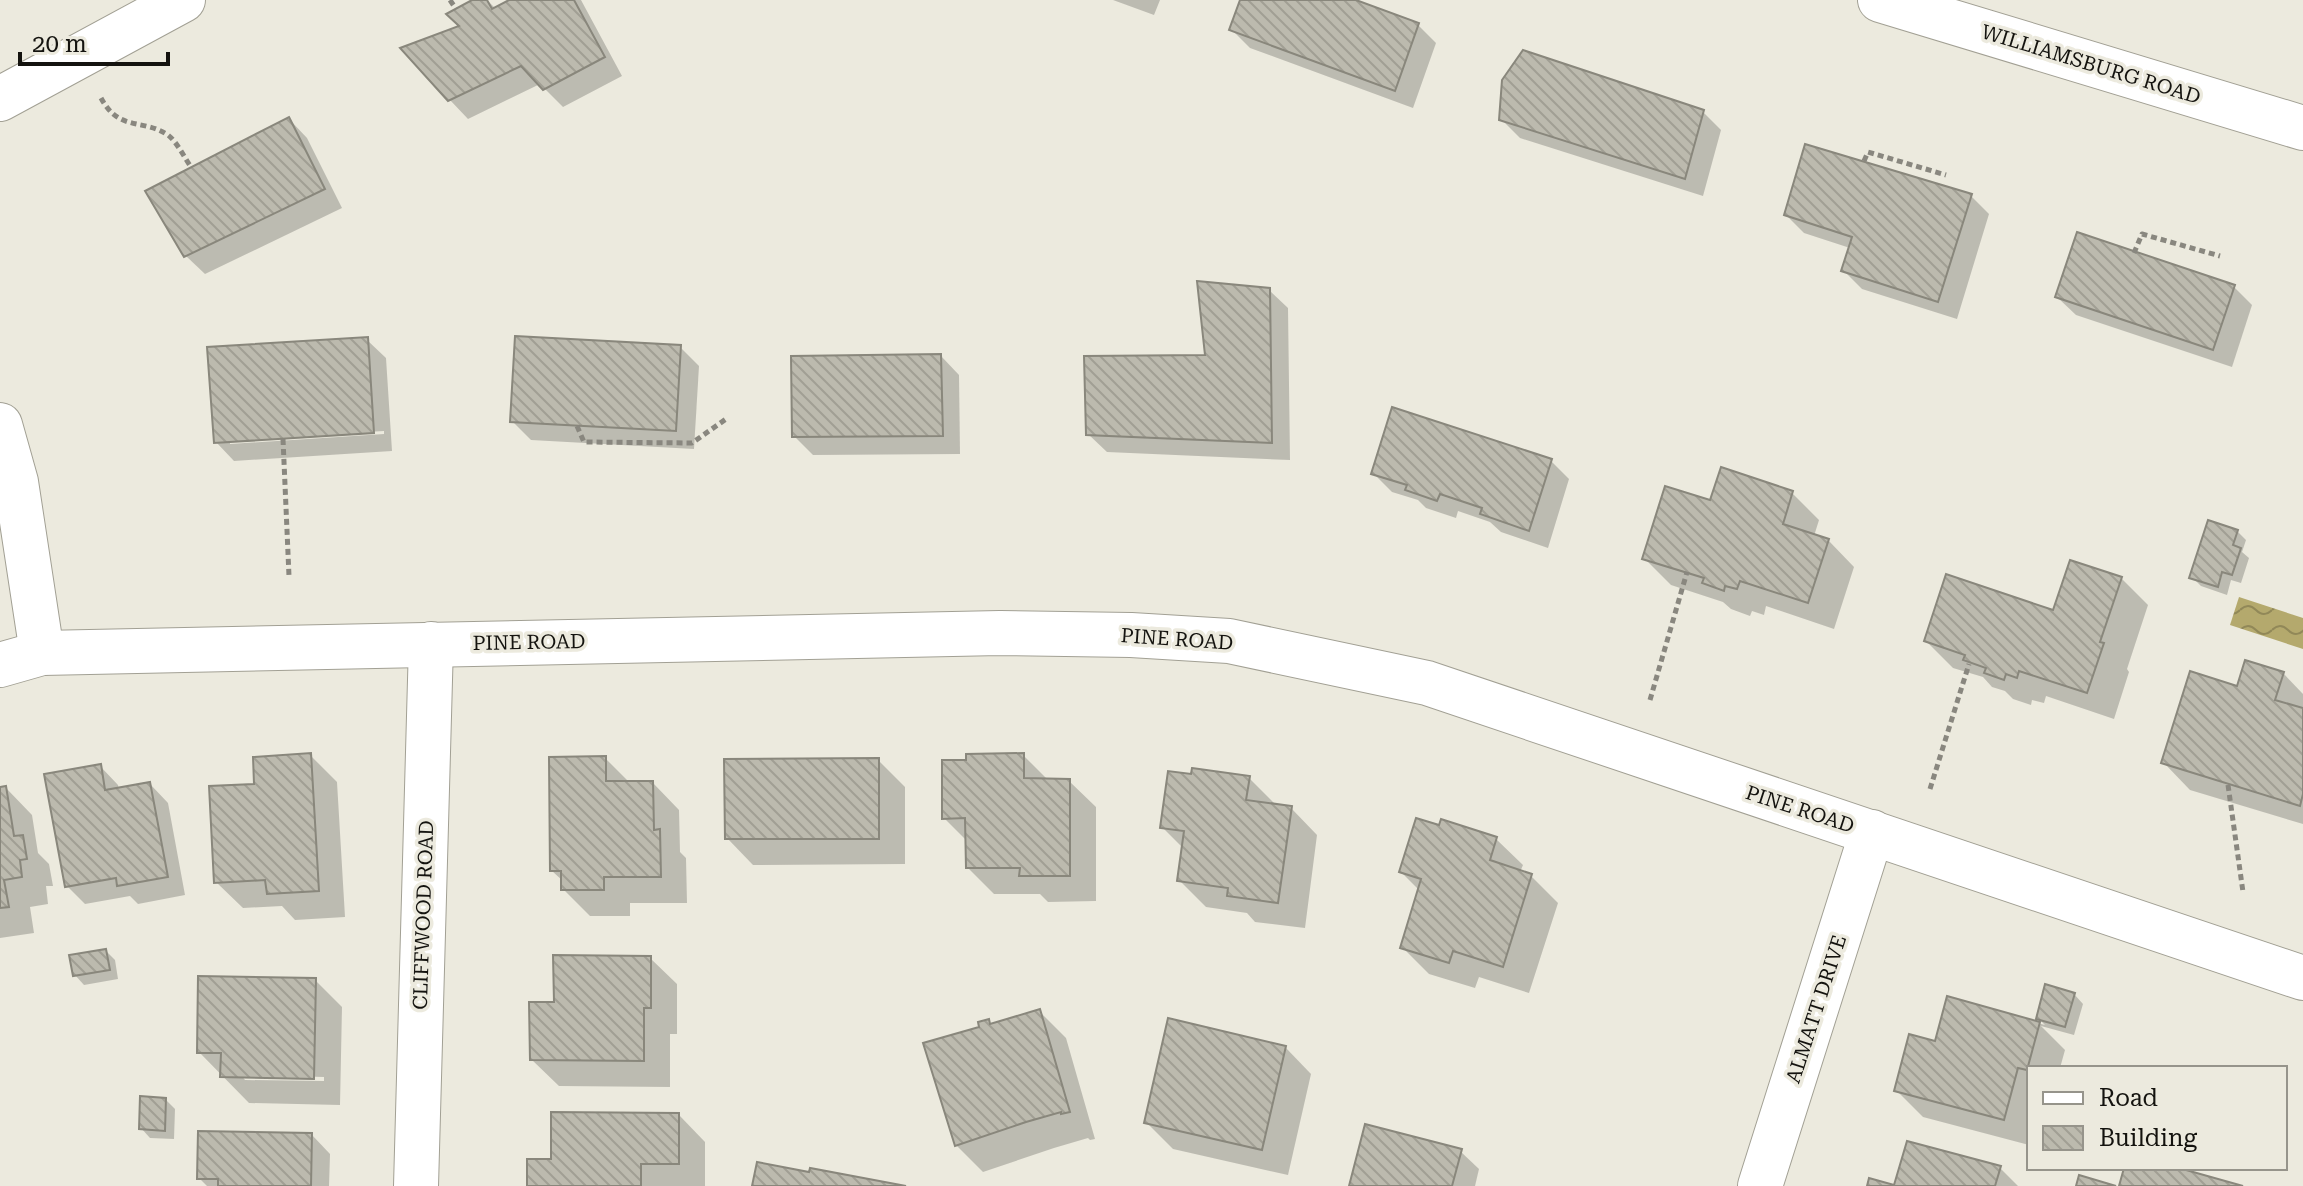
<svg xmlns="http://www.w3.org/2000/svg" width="2303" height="1186" viewBox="0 0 2303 1186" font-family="'Roboto Serif',serif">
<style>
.water{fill:url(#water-waves)}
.shadow{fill:#0003;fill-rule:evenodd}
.building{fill:url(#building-back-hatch);stroke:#89877c;stroke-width:2}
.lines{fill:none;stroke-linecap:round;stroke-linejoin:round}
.minor-casing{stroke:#a2a094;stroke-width:46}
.tertiary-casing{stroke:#a2a094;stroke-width:46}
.path{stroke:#89877f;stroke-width:5;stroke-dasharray:6 4;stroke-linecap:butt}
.minor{stroke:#fff;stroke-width:44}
.tertiary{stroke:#fff;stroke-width:44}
.labels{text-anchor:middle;stroke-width:7;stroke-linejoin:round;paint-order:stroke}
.street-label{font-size:20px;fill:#14130f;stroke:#eceade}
</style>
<defs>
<pattern id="water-waves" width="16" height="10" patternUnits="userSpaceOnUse" patternTransform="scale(2)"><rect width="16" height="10" fill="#b4a96d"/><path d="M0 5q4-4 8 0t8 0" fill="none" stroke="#918858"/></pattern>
<pattern id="building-back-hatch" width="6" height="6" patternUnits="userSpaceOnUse" patternTransform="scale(2)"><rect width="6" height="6" fill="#bcbaae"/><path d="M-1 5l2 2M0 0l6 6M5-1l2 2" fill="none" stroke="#a19f94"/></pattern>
</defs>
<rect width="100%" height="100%" fill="#eceade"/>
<polygon class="water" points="2239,597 2303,618 2303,649 2230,625"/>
<g class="shadow">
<polygon points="476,0 487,0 496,9 514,0 581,0 622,76 563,107 540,84 468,119 450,100 462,27"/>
<polygon points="1113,0 1160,0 1154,15"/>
<polygon points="1242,0 1350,0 1418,25 1436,43 1413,108 1250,48 1232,30"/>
<polygon points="1703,112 1721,130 1703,196 1520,138 1501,119"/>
<polygon points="289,119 307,138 342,208 205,274 186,256"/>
<polygon points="1971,196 1989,214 1957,319 1862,289 1843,270 1850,248 1804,233 1786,215"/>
<polygon points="2234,287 2252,305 2232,367 2076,315 2057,297"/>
<polygon points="1269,290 1288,308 1290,460 1107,452 1088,434 1207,357"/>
<path d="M367 340 386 358 392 451 234 461 216 442ZM384 431V434L230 444V440Z"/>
<polygon points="680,347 699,366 694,449 531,440 512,421"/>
<polygon points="941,356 959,375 960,454 813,455 794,436"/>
<polygon points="1551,461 1569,479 1548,548 1501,532 1490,522 1458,511 1456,518 1426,508 1418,500 1392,492 1373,473"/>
<polygon points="1792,493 1819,520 1814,536 1828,540 1854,567 1834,629 1766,606 1764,615 1752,611 1750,616 1731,609 1723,602 1671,585 1644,558 1712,502"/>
<polygon points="2237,531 2246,540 2242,552 2249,558 2241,583 2231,580 2227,595 2201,586 2192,577"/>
<polygon points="2121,578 2148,605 2127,669 2129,672 2114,719 2046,696 2044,703 2032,700 2031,705 2013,699 2005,691 1992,687 1983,677 1953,668 1926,641 2055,612"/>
<polygon points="2283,673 2303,694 2303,824 2190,790 2164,763 2238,689"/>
<polygon points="310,755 337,782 345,917 295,920 282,906 243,908 216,882 257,786"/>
<polygon points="1023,755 1048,780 1069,781 1096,807 1096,901 1048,902 1040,894 994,894 968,868 967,841 944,818 968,762"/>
<polygon points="605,758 630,783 653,783 679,810 680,852 686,858 687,903 630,903 630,916 590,916 563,889 563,881 552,871"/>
<polygon points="878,760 905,787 905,864 753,865 727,838"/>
<polygon points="100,766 118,785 119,790 150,784 168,803 185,895 138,904 130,896 85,904 67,886"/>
<polygon points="1249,778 1275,804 1291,808 1317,835 1305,928 1255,922 1247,913 1206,907 1179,880 1184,849 1162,827"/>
<polygon points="6,788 32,815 38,853 49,864 53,886 46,886 48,904 30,907 34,933 0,938 0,789"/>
<polygon points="1496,839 1523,865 1520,872 1531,876 1558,903 1529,993 1479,977 1475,988 1429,974 1402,947 1420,891 1401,872"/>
<polygon points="106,951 115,960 118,979 84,985 75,975"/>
<polygon points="650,958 677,984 677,1034 670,1034 670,1087 559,1086 532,1060 556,1004"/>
<path d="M315 980 342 1007 340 1105 249 1103 199 1052ZM241 1075 324 1077V1081L245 1080Z"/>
<polygon points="2074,994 2083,1004 2074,1035 2041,1026 2065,1050 2060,1068 2029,1068 2029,1145 1923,1117 1896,1090 1936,1043 1948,999 2045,1025 2038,1018"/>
<polygon points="1039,1011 1066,1038 1095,1139 1090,1140 1088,1138 1054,1148 983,1172 956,1145 988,1021 992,1025"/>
<polygon points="1285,1047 1311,1074 1288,1175 1173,1149 1146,1122"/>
<polygon points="166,1100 175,1109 174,1139 150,1138 141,1128"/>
<polygon points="679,1115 705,1142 705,1186 529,1186 553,1161"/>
<polygon points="312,1135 330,1154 329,1186 207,1186 199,1178"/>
<polygon points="1460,1151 1479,1169 1475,1186 1351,1186"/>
<polygon points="2000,1168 2018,1186 1896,1186"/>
</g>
<g class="building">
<polygon points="472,0 487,0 492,9 509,0 574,0 605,57 543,90 521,66 448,101 400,48 459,26 446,14"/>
<polygon points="1240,0 1356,0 1419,23 1395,91 1229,30"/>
<polygon points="1523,50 1704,110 1685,179 1499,120 1502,80"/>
<polygon points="289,117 325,189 184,257 145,191"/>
<polygon points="1805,144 1972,194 1938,302 1841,271 1852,237 1784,215"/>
<polygon points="2077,232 2235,285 2213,350 2055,297"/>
<polygon points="1197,281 1270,288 1272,443 1086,435 1084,356 1205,355"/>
<polygon points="515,336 681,345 676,431 510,422"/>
<polygon points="368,337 374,433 214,443 207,347"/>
<polygon points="941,354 943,436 792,437 791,356"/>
<polygon points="1392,407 1552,459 1529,531 1480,514 1482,508 1440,494 1437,501 1405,490 1407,485 1371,474"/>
<polygon points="1721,467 1793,491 1783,524 1829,539 1808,603 1740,581 1737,589 1725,586 1724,591 1702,583 1704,578 1642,559 1665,486 1710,500"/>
<polygon points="2208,520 2238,530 2233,545 2241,548 2232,575 2222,572 2218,587 2189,578"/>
<polygon points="2070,560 2122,577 2100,642 2104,643 2087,693 2019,671 2017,678 2006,674 2004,680 1984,673 1986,668 1963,660 1965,655 1924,641 1946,574 2053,610"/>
<polygon points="2245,660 2284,672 2275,700 2303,708 2303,794 2300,806 2161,763 2190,671 2237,686"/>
<polygon points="311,753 319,891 267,894 265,880 214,883 209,786 254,784 253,757"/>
<polygon points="1024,753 1024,778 1070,779 1070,876 1019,876 1020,868 966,868 965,818 942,819 942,760 966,760 966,754"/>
<polygon points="606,756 606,781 653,781 654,830 660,829 661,877 604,877 604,890 561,890 561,871 550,871 549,757"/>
<polygon points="879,758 879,839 725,839 724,759"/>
<polygon points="101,764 105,790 150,782 168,877 117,886 116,878 65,887 44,774"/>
<polygon points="1192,768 1250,776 1246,800 1292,806 1278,903 1227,896 1228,888 1177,881 1184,831 1160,828 1168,771 1191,774"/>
<polygon points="6,786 14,836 23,835 27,859 20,860 22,877 4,880 9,907 0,908 0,787"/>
<polygon points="1416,818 1439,825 1441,819 1497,837 1490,860 1532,874 1503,967 1453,951 1449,963 1400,948 1421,879 1399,872"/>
<polygon points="106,949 110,970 73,976 69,955"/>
<polygon points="553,955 651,956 651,1008 644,1008 644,1061 530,1060 529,1002 554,1002"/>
<polygon points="198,976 316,978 314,1079 220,1077 221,1053 197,1053"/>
<polygon points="2045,984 2075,993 2065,1027 2036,1019"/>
<polygon points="1947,996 2040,1022 2027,1070 2018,1068 2004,1120 1894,1091 1909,1034 1935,1041"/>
<polygon points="1040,1009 1070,1112 1061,1114 1061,1112 1026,1122 955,1146 923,1043 979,1027 978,1022 989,1019 990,1024"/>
<polygon points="1168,1018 1286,1046 1262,1150 1144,1123"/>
<polygon points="140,1096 166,1098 165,1131 139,1129"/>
<polygon points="551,1112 679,1113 679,1164 641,1164 641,1186 527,1186 527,1159 551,1159"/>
<polygon points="1365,1124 1462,1149 1452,1186 1349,1186"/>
<polygon points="198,1131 312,1133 311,1186 218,1186 218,1179 197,1179"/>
<polygon points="1907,1141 2001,1166 1995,1186 1867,1186 1869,1178 1894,1185"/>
<polygon points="757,1162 809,1172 810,1168 906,1186 752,1186"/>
<polygon points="2124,1168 2179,1168 2243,1186 2119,1186"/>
<polygon points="2079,1175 2116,1186 2076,1186"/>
</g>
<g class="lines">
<g class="minor-casing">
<g id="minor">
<polyline points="1880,0 2303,128"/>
<polyline points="0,99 183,0"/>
<polyline points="416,1186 431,644"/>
<polyline points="1760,1186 1872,832"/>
</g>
</g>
<g class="tertiary-casing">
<g id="tertiary">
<polyline points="0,425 16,482 42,653"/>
<polyline points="0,665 42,653 1000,633 1131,635 1229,641 1427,683 2303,978"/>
</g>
</g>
<g class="path">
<polyline points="450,0 456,9"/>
<path d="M101 98C119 132 142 118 168 135 177 142 184 157 191 167"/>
<polyline points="1864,161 1868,152 1946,175"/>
<polyline points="2134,253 2142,234 2220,256"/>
<polyline points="577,426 584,442 692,443 726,419"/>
<polyline points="283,439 289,576"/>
<polyline points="1650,700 1687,572"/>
<polyline points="2228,785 2243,892"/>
<polyline points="1930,789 1969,664"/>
</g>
<use href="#minor" class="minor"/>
<use href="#tertiary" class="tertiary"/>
</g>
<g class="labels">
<g class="street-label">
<text transform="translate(2091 64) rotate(17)" y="7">WILLIAMSBURG ROAD</text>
<text transform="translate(1177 639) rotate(4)" y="7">PINE ROAD</text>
<text transform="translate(529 642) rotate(-1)" y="7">PINE ROAD</text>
<text transform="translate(1800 809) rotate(18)" y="7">PINE ROAD</text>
<text transform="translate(423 915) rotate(-88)" y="7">CLIFFWOOD ROAD</text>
<text transform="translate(1816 1009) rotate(-72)" y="7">ALMATT DRIVE</text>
</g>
</g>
<rect x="2027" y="1066" width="260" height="104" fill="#eceade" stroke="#96948b" stroke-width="2"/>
<rect x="2043" y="1092" width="40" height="12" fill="#ffffff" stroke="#96948b" stroke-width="2"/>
<text x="2099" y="1106" font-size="24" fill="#14130f">Road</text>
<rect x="2043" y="1126" width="40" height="24" fill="url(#building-back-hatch)" stroke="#96948b" stroke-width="2"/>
<text x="2099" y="1146" font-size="24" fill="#14130f">Building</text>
<path d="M20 52v12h148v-12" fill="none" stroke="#14130f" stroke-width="4"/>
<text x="32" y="52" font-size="24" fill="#14130f" stroke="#eceade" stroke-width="6" paint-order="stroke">20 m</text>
</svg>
